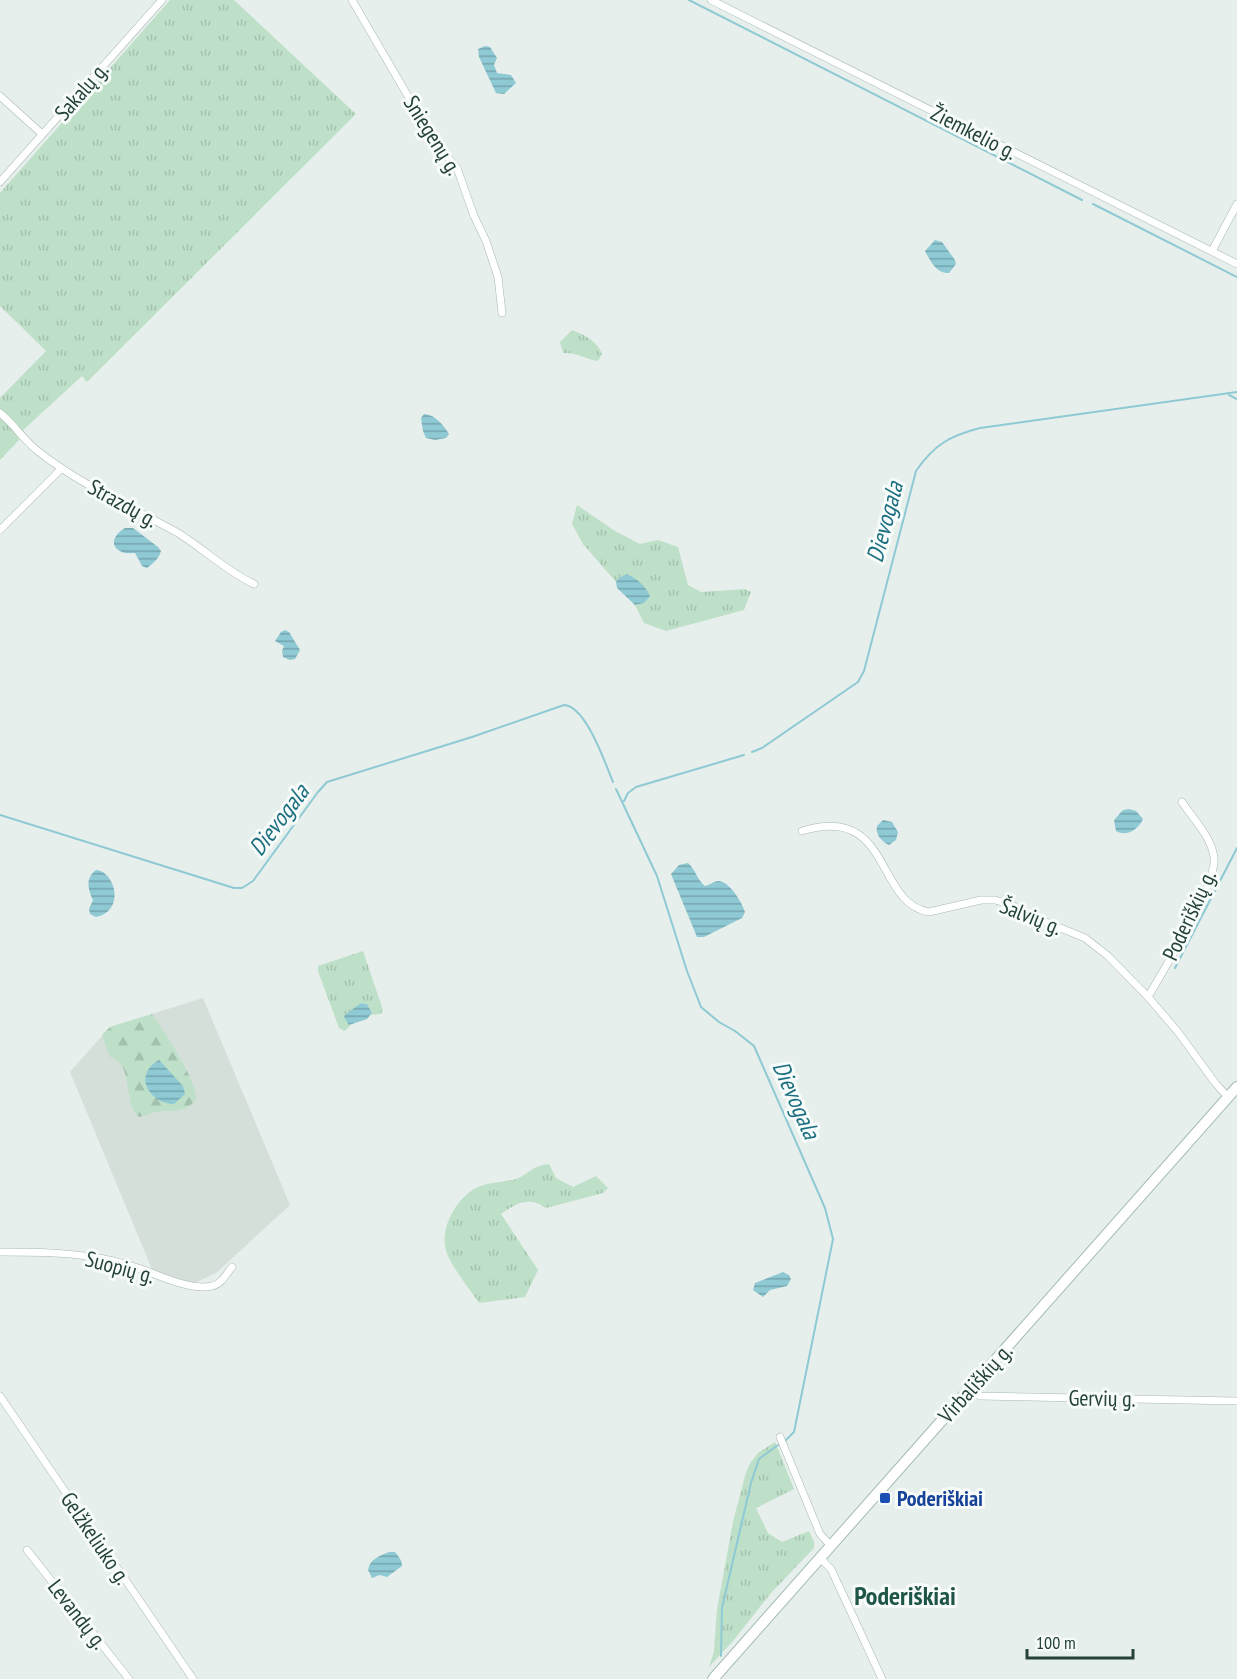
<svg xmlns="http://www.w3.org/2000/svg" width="1237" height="1679" viewBox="0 0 1237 1679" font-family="'PT Sans Narrow',sans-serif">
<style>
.built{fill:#d4dfda}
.grass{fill:url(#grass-tufts)}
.forest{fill:url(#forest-firs)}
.water{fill:url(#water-rules)}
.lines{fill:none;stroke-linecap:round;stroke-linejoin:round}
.stream{stroke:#8ec9d4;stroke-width:2}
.minor-casing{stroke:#a8b8b2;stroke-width:8}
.secondary-casing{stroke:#a4bbb3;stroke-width:12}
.minor{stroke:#fff;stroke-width:7}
.secondary{stroke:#fff;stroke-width:10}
.transit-dot{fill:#1a4fb4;stroke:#f7fbf9;stroke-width:2}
.labels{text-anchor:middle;stroke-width:6;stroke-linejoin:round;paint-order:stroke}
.street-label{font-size:22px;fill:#24423a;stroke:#f7fbf9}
.transit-label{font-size:22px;font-weight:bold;fill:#164399;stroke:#f7fbf9;text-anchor:start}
.water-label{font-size:24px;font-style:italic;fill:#1c6f80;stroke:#f7fbf9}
.quarter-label{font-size:26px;font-weight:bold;fill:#1f5548;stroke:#f7fbf9}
</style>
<defs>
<pattern id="grass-tufts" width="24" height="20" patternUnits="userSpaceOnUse" patternTransform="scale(1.5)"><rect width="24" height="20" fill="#bfe0c8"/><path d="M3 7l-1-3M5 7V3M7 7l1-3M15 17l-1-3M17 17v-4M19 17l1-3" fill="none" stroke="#a4c1ad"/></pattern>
<pattern id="forest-firs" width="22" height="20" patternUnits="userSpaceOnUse" patternTransform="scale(1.5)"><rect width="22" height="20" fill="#bfe0c8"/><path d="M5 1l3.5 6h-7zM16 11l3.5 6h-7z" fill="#a4c1ad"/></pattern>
<pattern id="water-rules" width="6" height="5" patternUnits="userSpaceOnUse" patternTransform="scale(1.5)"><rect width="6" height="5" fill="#8ec9d4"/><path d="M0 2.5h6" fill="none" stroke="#74a5ad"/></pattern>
</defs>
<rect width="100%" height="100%" fill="#e6efeb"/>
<polygon class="built" points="203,998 290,1205 216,1273 192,1284 154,1274 70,1072 110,1027"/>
<g class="grass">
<polygon points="170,0 234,0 356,114 87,382 82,376 21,432 13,420 0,410 0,398 46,351 0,306 0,193"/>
<path d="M572 330C585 335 597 341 602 354L598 361C585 359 577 352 563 353L560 342Z"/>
<polygon points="0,418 15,431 19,440 0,460"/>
<polygon points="577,505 615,531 640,544 658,540 678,547 688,585 701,592 745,589 751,592 744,610 666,631 644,623 635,605 644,603 619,578 616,582 583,544 572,524"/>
<polygon points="363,951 383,1010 381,1014 370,1015 372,1013 367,1004 361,1003 349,1025 351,1025 345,1031 339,1028 318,971 318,966"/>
<path d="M549 1164 556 1178 573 1187 596 1176 608 1188 603 1193 546 1208C528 1196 517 1203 501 1214L538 1270 525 1297 479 1303C469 1288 456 1273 448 1256 438 1234 452 1205 471 1191 484 1182 501 1183 516 1179 528 1175 531 1166 549 1164Z"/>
<polygon points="775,1442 794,1489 756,1508 768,1533 782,1542 809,1531 814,1542 814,1548 771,1593 733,1641 709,1667 714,1651 717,1609 733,1522 746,1472 751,1462 758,1453"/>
</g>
<path class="forest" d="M152 1014C164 1032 197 1079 196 1100 185 1111 179 1111 164 1111 156 1111 147 1115 139 1117 122 1103 135 1064 110 1057L102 1035 110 1027Z"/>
<g class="water">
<polygon points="485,46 490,47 497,58 494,65 497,73 511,75 516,83 504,94 496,93 479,57 478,49"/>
<path d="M935 240 942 242 955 260 956 264 949 273C936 274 930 260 925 251Z"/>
<path d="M424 414C436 415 443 425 449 434L446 438 435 440 426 438 423 431 421 418Z"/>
<path d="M125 528H133L158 547 161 551C159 558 154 563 147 568L142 566 135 553C130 553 124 554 120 551 108 544 116 533 125 528Z"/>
<path d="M627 574C637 579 645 585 650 596L644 603 635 605 617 588 616 582 619 578Z"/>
<polygon points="285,630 289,632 300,650 295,659 290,660 283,657 282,651 284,646 275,641 281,632"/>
<path d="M1129 809 1136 811 1143 819C1138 830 1126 837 1116 831L1114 820 1123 810Z"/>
<path d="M883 820 892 822 898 832 896 840 889 845C882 842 875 834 877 826Z"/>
<path d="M688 863C696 870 697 880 705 886 710 885 714 881 718 881 730 881 742 903 745 912L742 918 704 937H697L671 874 679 865Z"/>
<path d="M96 870C115 871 126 911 96 917L90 914 89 909 93 900C88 889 85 878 96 870Z"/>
<polygon points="361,1003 367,1004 372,1013 367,1019 349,1025 344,1017 345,1015"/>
<path d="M159 1060 183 1086 185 1094 174 1104C151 1104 131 1076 159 1060Z"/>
<polygon points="783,1272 789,1275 791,1279 787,1286 770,1290 763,1297 753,1290 755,1283"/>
<path d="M389 1552H395C399 1557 402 1560 402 1566L387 1577 380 1575 372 1578 368 1570C370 1559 379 1556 389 1552Z"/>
</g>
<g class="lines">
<g class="stream">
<polyline points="689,0 1082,200"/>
<polyline points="1093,204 1237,277"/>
<polyline points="1229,395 1237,399"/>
<path d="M752 752 762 748 858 682 864 671 916 471C934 445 949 436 980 428L1237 392"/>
<polyline points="616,789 657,876 687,971 701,1007 719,1022 735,1031 754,1046 825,1208 833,1239 794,1432 786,1440"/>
<polyline points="624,801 628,793 636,787 744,755"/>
<path d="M0 815 234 888H242L253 881 318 792 327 782 472 737 564 705C586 706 605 763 613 782"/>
<polyline points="1175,968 1237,848"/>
<polyline points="721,1656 722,1608 751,1483 759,1459 778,1445"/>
</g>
<g class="minor-casing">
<g id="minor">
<polyline points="352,0 409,98 445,154 457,168 474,216 486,241 498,277 502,313"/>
<polyline points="711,0 1237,264"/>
<polyline points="0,96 42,134"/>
<polyline points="0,182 162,0"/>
<polyline points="1212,251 1237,204"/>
<path d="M0 413C15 425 24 441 39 452 81 485 131 507 178 533 204 549 226 571 254 584"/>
<polyline points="0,530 61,469"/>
<path d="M802 831C892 803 875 904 929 912L981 900H995L1012 905 1031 916 1085 938 1108 956 1148 997 1178 1032 1216 1084 1228 1097"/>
<path d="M1148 997C1163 971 1218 882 1214 857 1211 836 1193 819 1182 802"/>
<path d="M0 1252C31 1252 62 1252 92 1257 108 1259 126 1264 141 1269 161 1276 191 1291 212 1286 222 1284 226 1274 232 1267"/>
<polyline points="969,1389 980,1396 1237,1401"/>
<polyline points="0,1396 193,1679"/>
<polyline points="780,1437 820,1534 831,1546"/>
<polyline points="27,1550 129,1679"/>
<polyline points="820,1558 831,1569 882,1679"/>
</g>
</g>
<g class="secondary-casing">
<polyline id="secondary" points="713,1679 1237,1087"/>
</g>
<use href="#minor" class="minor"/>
<use href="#secondary" class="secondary"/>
</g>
<rect class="transit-dot" x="879" y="1492" width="12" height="12" rx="3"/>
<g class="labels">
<g class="street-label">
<text transform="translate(81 91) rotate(-49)" y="8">Sakalų g.</text>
<text transform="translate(974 132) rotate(27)" y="8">Žiemkelio g.</text>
<text transform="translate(433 135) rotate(58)" y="8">Sniegenų g.</text>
<text transform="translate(123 503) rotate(29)" y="8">Strazdų g.</text>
<text transform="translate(1189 915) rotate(-65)" y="8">Poderiškių g.</text>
<text transform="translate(1031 916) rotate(22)" y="8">Šalvių g.</text>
<text transform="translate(120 1267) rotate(15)" y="8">Suopių g.</text>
<text transform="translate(975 1383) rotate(-48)" y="8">Virbališkių g.</text>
<text transform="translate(1102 1398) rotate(1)" y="8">Gervių g.</text>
<text transform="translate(96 1538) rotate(56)" y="8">Gelžkeliuko g.</text>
<text transform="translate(78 1614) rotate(52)" y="8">Levandų g.</text>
</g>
<g class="transit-label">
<text x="897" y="1506">Poderiškiai</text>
</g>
<g class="water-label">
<text transform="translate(885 522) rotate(-75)" y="8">Dievogala</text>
<text transform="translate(279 820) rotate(-53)" y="8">Dievogala</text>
<text transform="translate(796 1100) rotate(66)" y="8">Dievogala</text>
</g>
<g class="quarter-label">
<text x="905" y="1605">Poderiškiai</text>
</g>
</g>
<path d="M1027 1649v9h106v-9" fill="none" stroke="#24423a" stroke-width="3"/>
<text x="1036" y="1649" font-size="18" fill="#24423a" stroke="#f7fbf9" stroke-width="4.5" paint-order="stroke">100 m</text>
</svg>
